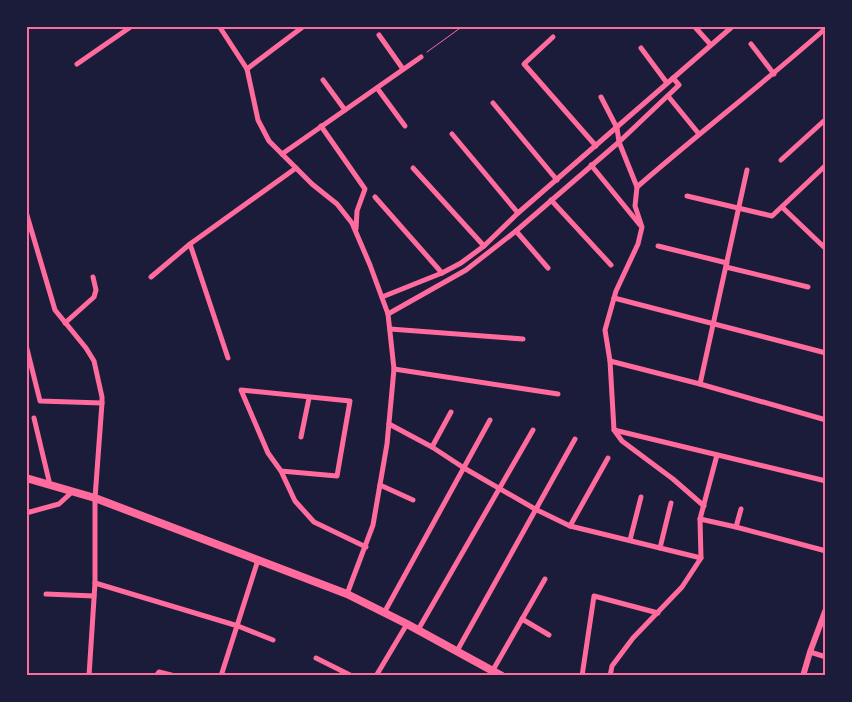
<svg xmlns="http://www.w3.org/2000/svg" width="852" height="702" viewBox="0 0 852 702" font-family="Cabin,sans-serif">
<style>
.lines{fill:none;stroke-linecap:round;stroke-linejoin:round}
.path{stroke:#ff6b9d;stroke-width:1}
.minor{stroke:#ff6b9d;stroke-width:5}
.tertiary{stroke:#ff6b9d;stroke-width:6}
.secondary{stroke:#ff6b9d;stroke-width:8}
.neatline{fill:none;stroke:#ff6b9d;stroke-width:2}
</style>
<rect width="100%" height="100%" fill="#1b1b3a"/>
<g class="lines">
<polyline class="path" points="427,52 463,26"/>
<g class="minor">
<polyline points="219,26 247,69 258,120 269,141 312,184 337,204 352,223 370,265 388,314 394,369 387,444 373,525 347,594"/>
<polyline points="694,26 711,45"/>
<polyline points="379,35 403,69"/>
<polyline points="553,37 524,64 596,146"/>
<polyline points="751,44 774,74"/>
<polyline points="641,48 667,83"/>
<polyline points="77,64 132,26"/>
<polyline points="247,69 304,26"/>
<polyline points="323,80 345,110"/>
<polyline points="377,88 405,126"/>
<polyline points="668,96 699,134"/>
<polyline points="601,97 617,128 619,142 637,187 635,206 642,227 638,244 616,291 605,330 610,361 614,430 622,441 673,479 704,506"/>
<polyline points="493,103 557,180"/>
<polyline points="321,126 365,189 357,211 356,229"/>
<polyline points="452,134 518,213"/>
<polyline points="282,154 421,57"/>
<polyline points="781,160 826,119"/>
<polyline points="591,165 640,225"/>
<polyline points="413,168 484,246"/>
<path d="M637 187C699 133 764 83 826 28"/>
<polyline points="687,196 772,216 826,165"/>
<polyline points="375,197 442,273"/>
<polyline points="551,200 611,265"/>
<polyline points="782,207 826,249"/>
<polyline points="26,212 55,310 86,348 94,361 102,397 102,403"/>
<polyline points="516,231 548,268"/>
<polyline points="190,244 228,358"/>
<polyline points="658,246 727,263"/>
<polyline points="726,267 808,287"/>
<polyline points="151,277 190,244 296,168"/>
<polyline points="382,297 442,273 461,263 484,246 518,213 733,26"/>
<polyline points="614,298 826,353"/>
<polyline points="388,314 466,270 516,231 619,142 679,85 673,78"/>
<polyline points="65,323 94,297 96,290 93,277"/>
<polyline points="390,329 523,339"/>
<polyline points="26,345 40,401 102,403 95,498 95,583 89,676"/>
<polyline points="610,361 700,384 826,420"/>
<polyline points="394,369 558,394"/>
<polyline points="700,384 747,170"/>
<polyline points="34,418 50,485"/>
<polyline points="389,424 432,447 464,468 535,509 570,526 701,558"/>
<polyline points="614,430 826,481"/>
<polyline points="301,437 309,398"/>
<polyline points="432,447 451,412"/>
<polyline points="281,471 337,476 350,401 241,390 268,453 281,471 295,501 314,522 366,547"/>
<polyline points="380,485 413,500"/>
<polyline points="26,513 59,504 72,492"/>
<polyline points="700,519 736,527 826,551"/>
<polyline points="570,526 608,458"/>
<polyline points="736,527 741,509"/>
<polyline points="630,540 641,497"/>
<polyline points="660,548 671,503"/>
<polyline points="95,583 238,626 273,640"/>
<polyline points="46,594 94,596"/>
<polyline points="384,613 490,420"/>
<polyline points="522,619 549,635"/>
<polyline points="418,630 533,430"/>
<polyline points="457,651 575,439"/>
<polyline points="810,652 826,657"/>
<polyline points="316,658 352,676"/>
<polyline points="493,670 545,579"/>
<polyline points="156,676 159,672 175,676"/>
<polyline points="221,676 258,560"/>
<polyline points="376,676 407,624"/>
<polyline points="582,676 594,596 658,613"/>
<polyline points="610,676 612,666 633,638 682,587 701,558 700,519 717,455"/>
</g>
<polyline class="tertiary" points="803,676 810,652 826,609"/>
<polyline class="secondary" points="26,478 95,498 347,594 407,624 502,676"/>
</g>
<rect width="852" height="702" fill="none" stroke="#1b1b3a" stroke-width="55"/>
<rect x="28" y="28" width="796" height="646" class="neatline"/>
</svg>
